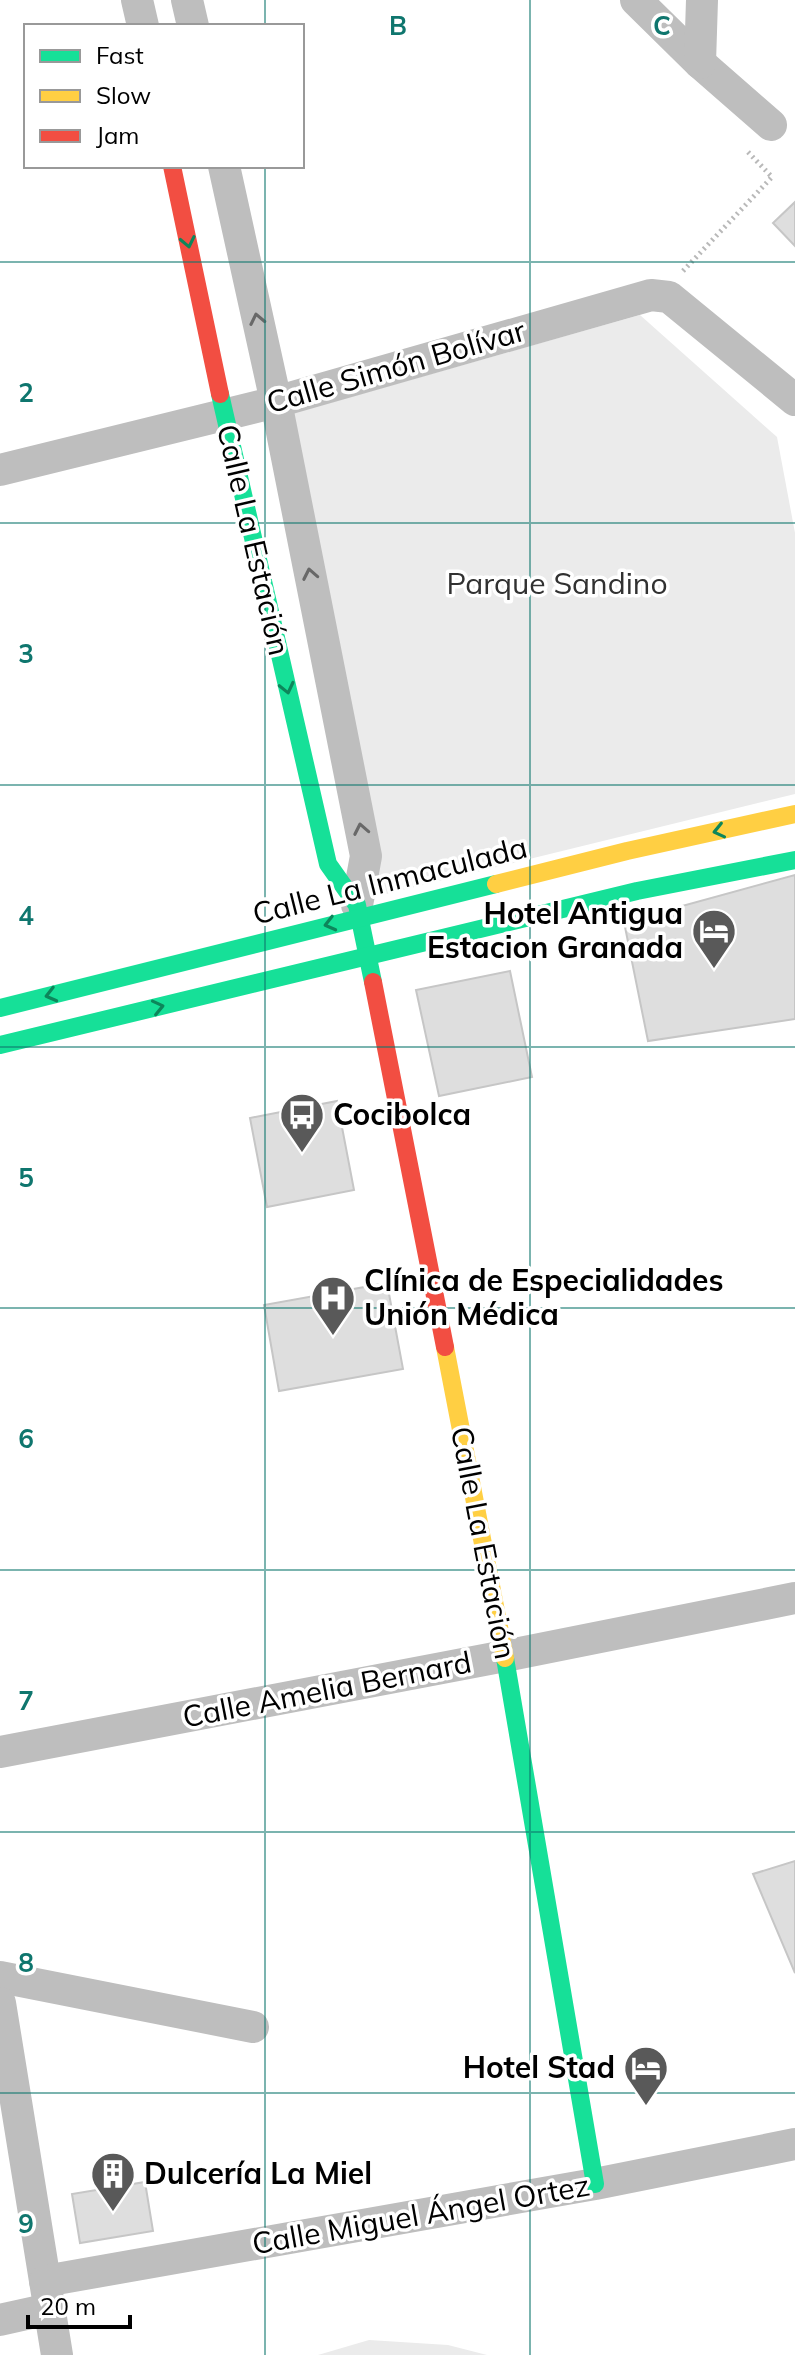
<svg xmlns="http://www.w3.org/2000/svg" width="795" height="2355" viewBox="0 0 795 2355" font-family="Mulish,sans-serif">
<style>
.green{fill:#ebebeb}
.building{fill:#dedede;stroke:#c6c6c6;stroke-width:2}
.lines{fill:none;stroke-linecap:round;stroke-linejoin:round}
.path{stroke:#b9b9b9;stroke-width:5;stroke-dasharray:2 4;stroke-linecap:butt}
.street{stroke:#bebebe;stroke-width:32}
.fast{stroke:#16e098;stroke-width:18}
.slow{stroke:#ffcf43;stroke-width:18}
.jam{stroke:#f24e42;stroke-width:18}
.oneway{stroke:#0d865b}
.oneway2{stroke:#686868}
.grid{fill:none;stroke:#0f766e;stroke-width:2;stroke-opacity:0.55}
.labels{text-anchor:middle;stroke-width:7;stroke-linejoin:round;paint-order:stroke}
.street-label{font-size:30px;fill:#000;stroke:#fff}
.park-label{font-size:30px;fill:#313131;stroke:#fff}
.poi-label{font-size:30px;font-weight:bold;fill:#000;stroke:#fff;text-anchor:start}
.grid-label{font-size:26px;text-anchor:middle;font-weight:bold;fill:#0f766e;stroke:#fff;stroke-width:7;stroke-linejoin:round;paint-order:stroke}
</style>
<rect width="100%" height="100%" fill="#fff"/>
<g class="green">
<polygon points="640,315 777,437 795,533 795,794 382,895 279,417"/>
<polygon points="369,2340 448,2345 487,2355 318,2355"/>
</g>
<g class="building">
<polygon points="795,202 795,246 773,223"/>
<polygon points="795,875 795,1019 648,1041 624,922"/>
<polygon points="510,971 532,1077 439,1096 416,990"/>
<polygon points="337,1101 354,1190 267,1207 250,1118"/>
<polygon points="387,1283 403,1369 279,1391 264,1305"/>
<polygon points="795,1861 795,1973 753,1874"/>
<polygon points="145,2182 153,2231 80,2243 72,2194"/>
</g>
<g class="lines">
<polyline class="path" points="683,271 772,177 747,151"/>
<g class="street">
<polyline points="137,0 143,26"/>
<polyline points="187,0 193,26"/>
<polyline points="636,0 700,63 771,125"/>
<polyline points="700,63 702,0"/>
<polyline points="224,166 276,402 366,856 357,905"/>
<polyline points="0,470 276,402 651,295 669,297 795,400"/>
<polyline points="0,1752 505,1656 795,1598"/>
<polyline points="0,1977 253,2027"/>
<polyline points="0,2003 57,2355"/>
<polyline points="45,2281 595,2184 795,2144"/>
<polyline points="0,2320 49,2309"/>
</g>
<g class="fast">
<polyline points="220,394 328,864 357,905 373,982"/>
<polyline points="0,1008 496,884"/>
<polyline points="0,1045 637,891 795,860"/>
<polyline points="505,1658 595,2184"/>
</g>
<g class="slow">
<polyline points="496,884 627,851 795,814"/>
<polyline points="445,1347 505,1658"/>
</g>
<g class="jam">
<polyline points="172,166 220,394"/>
<polyline points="373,982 445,1347"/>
</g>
</g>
<defs><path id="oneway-chevron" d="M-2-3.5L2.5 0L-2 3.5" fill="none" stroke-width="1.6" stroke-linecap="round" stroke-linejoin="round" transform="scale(2)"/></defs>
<g class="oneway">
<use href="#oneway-chevron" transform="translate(188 242) rotate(78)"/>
<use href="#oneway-chevron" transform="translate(287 688) rotate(77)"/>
<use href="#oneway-chevron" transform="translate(719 831) rotate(167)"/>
<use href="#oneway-chevron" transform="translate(330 924) rotate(166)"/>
<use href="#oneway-chevron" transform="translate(51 995) rotate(166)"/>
<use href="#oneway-chevron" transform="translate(158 1007) rotate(-13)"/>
</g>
<g class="oneway2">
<use href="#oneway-chevron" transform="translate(257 319) rotate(-102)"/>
<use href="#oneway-chevron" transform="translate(310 574) rotate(-101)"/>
<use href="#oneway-chevron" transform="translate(361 829) rotate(-101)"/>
</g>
<path class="grid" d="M265 0V26M530 0V2355M265 166V2355M0 262H795M0 523H795M0 785H795M0 1047H795M0 1308H795M0 1570H795M0 1832H795M0 2093H795"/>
<defs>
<g id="hotel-pin" transform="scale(2.3)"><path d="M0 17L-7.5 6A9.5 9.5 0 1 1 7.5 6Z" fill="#595959" stroke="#fff"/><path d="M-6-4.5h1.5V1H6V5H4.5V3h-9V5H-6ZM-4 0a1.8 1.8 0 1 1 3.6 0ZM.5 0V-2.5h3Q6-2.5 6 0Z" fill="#fff"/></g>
<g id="bus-pin" transform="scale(2.3)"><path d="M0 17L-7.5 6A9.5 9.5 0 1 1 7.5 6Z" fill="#595959" stroke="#fff"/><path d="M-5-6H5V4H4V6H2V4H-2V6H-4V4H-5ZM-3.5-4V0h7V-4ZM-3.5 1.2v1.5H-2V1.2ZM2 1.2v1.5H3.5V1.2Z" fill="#fff"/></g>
<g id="hospital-pin" transform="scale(2.3)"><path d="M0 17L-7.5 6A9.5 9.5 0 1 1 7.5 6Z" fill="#595959" stroke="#fff"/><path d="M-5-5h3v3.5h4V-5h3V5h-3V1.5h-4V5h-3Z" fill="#fff"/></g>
<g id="building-pin" transform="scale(2.3)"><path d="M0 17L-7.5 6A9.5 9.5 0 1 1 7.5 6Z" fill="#595959" stroke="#fff"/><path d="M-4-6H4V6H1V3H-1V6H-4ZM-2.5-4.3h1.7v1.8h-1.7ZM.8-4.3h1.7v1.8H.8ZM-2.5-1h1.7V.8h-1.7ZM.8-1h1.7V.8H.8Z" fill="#fff"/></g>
</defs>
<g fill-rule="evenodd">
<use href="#hotel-pin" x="714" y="931"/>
<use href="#bus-pin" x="302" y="1115"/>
<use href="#hospital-pin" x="333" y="1298"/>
<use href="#hotel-pin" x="646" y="2068"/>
<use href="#building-pin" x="113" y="2174"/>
</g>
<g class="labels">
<g class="street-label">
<text transform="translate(396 367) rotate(-16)" y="10">Calle Simón Bolívar</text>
<text transform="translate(253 540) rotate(77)" y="10">Calle La Estación</text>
<text transform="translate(390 881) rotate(-14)" y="10">Calle La Inmaculada</text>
<text transform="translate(483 1543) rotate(79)" y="10">Calle La Estación</text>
<text transform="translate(327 1690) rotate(-11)" y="10">Calle Amelia Bernard</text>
<text transform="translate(421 2215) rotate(-10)" y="10">Calle Miguel Ángel Ortez</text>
</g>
<g class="park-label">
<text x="557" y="594">Parque Sandino</text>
</g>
<g class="poi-label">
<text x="683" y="924" text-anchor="end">Hotel Antigua<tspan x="683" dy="34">Estacion Granada</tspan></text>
<text x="333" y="1125">Cocibolca</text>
<text x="364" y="1291">Clínica de Especialidades<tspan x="364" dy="34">Unión Médica</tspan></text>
<text x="615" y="2078" text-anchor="end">Hotel Stad</text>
<text x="144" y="2184">Dulcería La Miel</text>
</g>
</g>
<g class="grid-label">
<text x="398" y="35">B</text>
<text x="662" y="35">C</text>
<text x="26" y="402">2</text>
<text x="26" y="663">3</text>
<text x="26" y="925">4</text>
<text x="26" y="1187">5</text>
<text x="26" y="1448">6</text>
<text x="26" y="1710">7</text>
<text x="26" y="1972">8</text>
<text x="26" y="2233">9</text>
</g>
<rect x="24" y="24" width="280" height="144" fill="#ffffff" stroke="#999999" stroke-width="2"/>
<rect x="40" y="50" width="40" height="12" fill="#16e098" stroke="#999999" stroke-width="2"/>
<text x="96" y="64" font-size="24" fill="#000000">Fast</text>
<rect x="40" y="90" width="40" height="12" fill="#ffcf43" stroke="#999999" stroke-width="2"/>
<text x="96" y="104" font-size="24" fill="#000000">Slow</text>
<rect x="40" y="130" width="40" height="12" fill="#f24e42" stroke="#999999" stroke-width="2"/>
<text x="96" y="144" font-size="24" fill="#000000">Jam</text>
<path d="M28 2315v12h102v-12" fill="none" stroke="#000000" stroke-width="4"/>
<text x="40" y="2315" font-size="24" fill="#000000" stroke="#ffffff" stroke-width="6" paint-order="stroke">20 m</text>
</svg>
